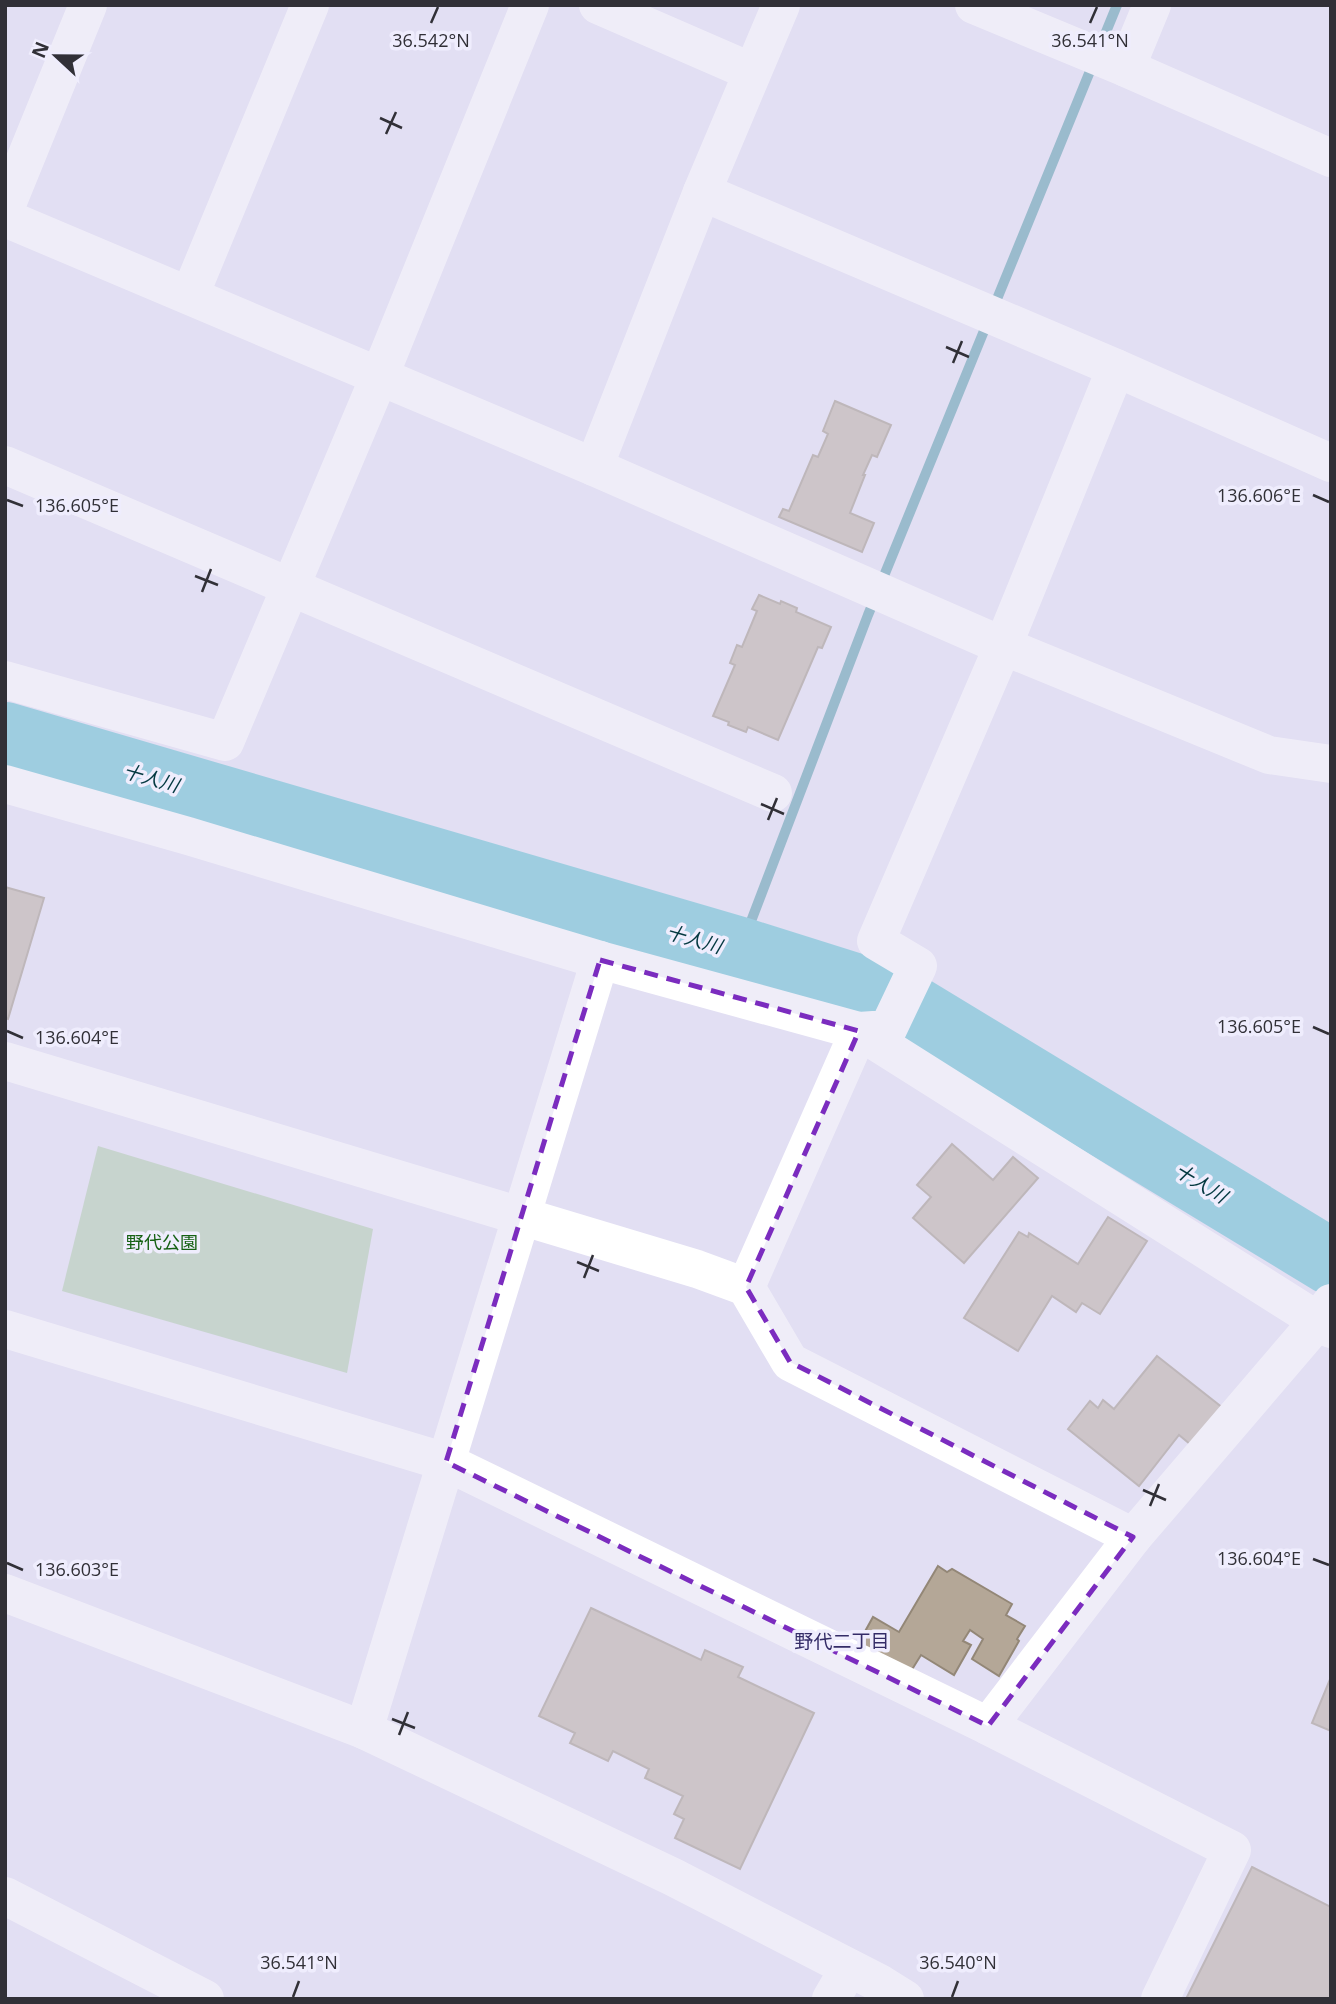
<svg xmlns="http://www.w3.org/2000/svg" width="1336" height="2004" viewBox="0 0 1336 2004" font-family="'Open Sans','Noto Sans JP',sans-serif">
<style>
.green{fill:#a6c7a2}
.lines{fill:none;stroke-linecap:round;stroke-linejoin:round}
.stream{stroke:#44909f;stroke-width:10}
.river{stroke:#4cb9cb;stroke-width:66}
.building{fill:#b4a797;stroke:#938777;stroke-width:2}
.minor{stroke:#fff;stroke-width:38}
.marked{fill:none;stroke:#7b2cbf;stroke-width:5;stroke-dasharray:14 9;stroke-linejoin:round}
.ticks{fill:none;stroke:#313037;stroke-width:2.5}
.labels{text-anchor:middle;stroke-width:7;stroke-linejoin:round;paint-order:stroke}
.park-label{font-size:18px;fill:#166114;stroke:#efedfd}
.water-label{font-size:19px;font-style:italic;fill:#043941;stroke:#efedfd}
.neighbourhood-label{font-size:19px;fill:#342c67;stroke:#efedfd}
.ticks-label{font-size:18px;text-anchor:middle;fill:#313037;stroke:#efedfd;stroke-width:7;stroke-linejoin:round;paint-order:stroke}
</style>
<rect width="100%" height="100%" fill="#e2dff3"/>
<polygon class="green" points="98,1146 373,1229 347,1373 62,1291"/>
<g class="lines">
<polyline class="stream" points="740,950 868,615 1117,5"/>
<polyline class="river" points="5,735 740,950 899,1000 1331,1262"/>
</g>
<g class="building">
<polygon points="835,401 891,425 877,457 872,455 863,475 865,475 850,513 874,523 862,552 779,517 783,509 789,511 813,455 818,457 828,434 823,431"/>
<polygon points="759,595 780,604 781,601 797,608 796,612 831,627 822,648 818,647 778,740 748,727 746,732 728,725 729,722 713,716 735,665 730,663 737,645 742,647 757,611 752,609"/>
<polygon points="5,887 44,898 8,1019 5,1018"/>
<polygon points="952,1144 993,1180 1013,1157 1038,1178 964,1263 913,1218 931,1197 917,1185"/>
<polygon points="1108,1217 1147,1241 1100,1314 1082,1303 1076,1312 1052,1296 1018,1351 964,1318 1019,1232 1028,1237 1029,1233 1078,1264"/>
<polygon points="1157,1356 1233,1416 1202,1454 1179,1435 1139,1486 1068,1429 1090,1401 1098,1408 1103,1400 1114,1409"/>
<polygon points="938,1566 947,1572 952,1569 1012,1604 1006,1615 1025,1626 1017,1639 1019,1641 999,1676 972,1659 983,1639 970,1630 963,1641 971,1645 954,1675 921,1655 908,1676 857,1646 873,1617 899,1632"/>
<polygon points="591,1608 701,1660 705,1650 743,1667 738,1677 814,1713 740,1869 675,1838 684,1819 674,1814 683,1796 645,1778 649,1769 613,1751 608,1761 570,1743 575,1733 539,1716"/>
<polygon points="1331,1677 1331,1731 1312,1723"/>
<polygon points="1252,1867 1331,1907 1331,1999 1186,1999"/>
</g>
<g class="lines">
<g class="minor">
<polyline points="598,5 752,72"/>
<polyline points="974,5 1126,68 1152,5"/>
<polyline points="1126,68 1331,158"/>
<polyline points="702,192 1116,368 1331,463"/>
<polyline points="5,209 88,5"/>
<polyline points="5,218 594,467 1003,646 1269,755 1331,764"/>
<polyline points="190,295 310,5"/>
<polyline points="5,465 773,793"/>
<polyline points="594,467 702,192 781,5"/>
<polyline points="5,680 225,742 380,375 530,5"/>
<polyline points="5,784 188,836 600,960 859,1031 1331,1329"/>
<polyline points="5,1061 697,1269 746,1287 790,1362 1133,1537"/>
<polyline points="746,1287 859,1031 888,1029 918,966 876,941 1003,646 1116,368"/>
<polyline points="5,1329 446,1462 988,1726"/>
<polyline points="5,1593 364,1730 673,1877 881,1984 905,1999"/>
<polyline points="364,1730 600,960"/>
<polyline points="5,1896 205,1999"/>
<polyline points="831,1999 849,1968"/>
<polyline points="1160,1999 1232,1850 988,1726 1133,1537 1318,1321 1331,1303"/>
</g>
</g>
<path d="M0 0H1336V2004H0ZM600 960 859 1031 746 1287 790 1362 1133 1537 988 1726 446 1462Z" fill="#e2dff3" fill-opacity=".55" fill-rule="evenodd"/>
<path class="marked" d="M600 960 859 1031 746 1287 790 1362 1133 1537 988 1726 446 1462Z"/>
<path class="ticks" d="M431 23 438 7M1090 23 1097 7M380 118 402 128M386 134 396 112M946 347 969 357M953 363 962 341M1313 495 1329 502M7 500 23 506M195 576 218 585M202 592 211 569M761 804 784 814M768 820 777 798M1313 1027 1329 1034M7 1031 23 1038M577 1262 599 1271M584 1278 593 1255M1143 1490 1166 1500M1150 1506 1159 1484M1313 1559 1329 1565M7 1563 23 1570M392 1719 415 1728M399 1735 408 1712M293 1997 299 1981M952 1997 958 1981"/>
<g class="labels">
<g class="park-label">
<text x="162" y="1249">野代公園</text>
</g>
<g class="water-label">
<text transform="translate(151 778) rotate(16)" y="7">十人川</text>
<text transform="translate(694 939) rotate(16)" y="7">十人川</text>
<text transform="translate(1201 1183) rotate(31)" y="7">十人川</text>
</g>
<g class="neighbourhood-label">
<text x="842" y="1648">野代二丁目</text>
</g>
</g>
<g class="ticks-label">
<text x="431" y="47">36.542°N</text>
<text x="1090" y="47">36.541°N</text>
<text x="1259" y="502">136.606°E</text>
<text x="77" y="512">136.605°E</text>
<text x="1259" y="1033">136.605°E</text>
<text x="77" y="1044">136.604°E</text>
<text x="1259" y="1565">136.604°E</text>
<text x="77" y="1576">136.603°E</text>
<text x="299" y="1969">36.541°N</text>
<text x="958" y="1969">36.540°N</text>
</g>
<rect width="1336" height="2004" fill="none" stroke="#313037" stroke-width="14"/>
<g transform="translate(56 56) rotate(292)" stroke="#efedfd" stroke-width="5" paint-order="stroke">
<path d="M0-5L12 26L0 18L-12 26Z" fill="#313037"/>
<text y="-10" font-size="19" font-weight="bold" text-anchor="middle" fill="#313037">N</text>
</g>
</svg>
